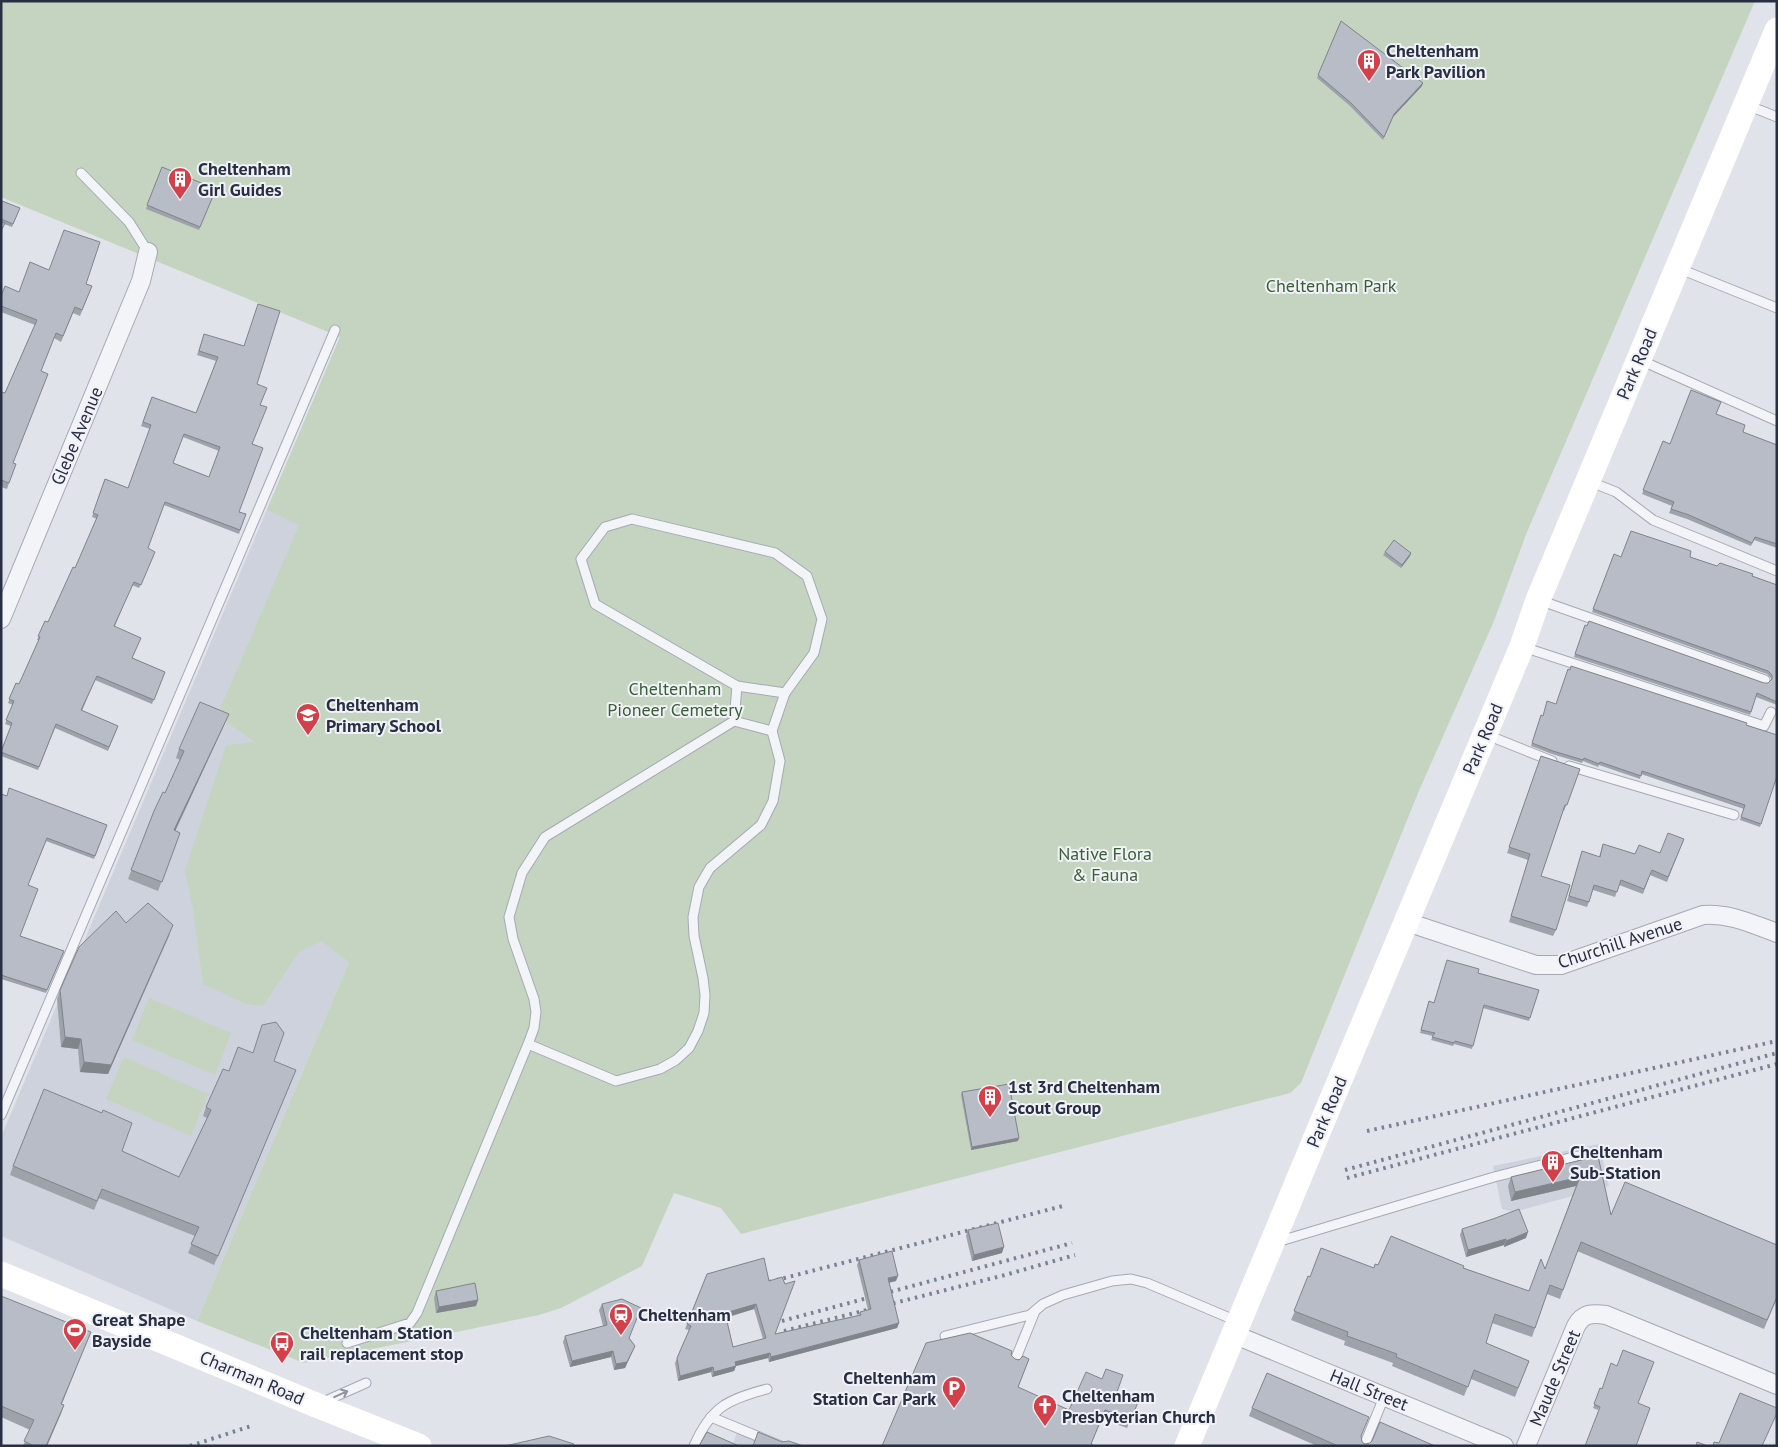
<svg xmlns="http://www.w3.org/2000/svg" width="1778" height="1447" viewBox="0 0 1778 1447" font-family="'PT Sans',sans-serif">
<style>
.built{fill:#ced2dc}
.green{fill:#c4d4c1}
.lines{fill:none;stroke-linecap:round;stroke-linejoin:round}
.lane-casing{stroke:#a5a9b4;stroke-width:11}
.street-casing{stroke:#a5a9b4;stroke-width:20}
.lane{stroke:#f3f4f8;stroke-width:9}
.street{stroke:#f3f4f8;stroke-width:18}
.secondary{stroke:#fff;stroke-width:25}
.rail{stroke:#798194;stroke-width:4;stroke-dasharray:2.5 5;stroke-linecap:butt}
.secondary-bridge{stroke:#fff;stroke-width:25}
.wall{fill:#9da2ab;fill-rule:evenodd}
.shaded-wall{fill:#80848b}
.building{fill:#b7bcc7;stroke:#80848b;fill-rule:evenodd}
.oneway{stroke:#8e929d}
.labels{text-anchor:middle;stroke-width:4;stroke-linejoin:round;paint-order:stroke}
.poi-label{font-size:18px;font-weight:bold;fill:#282f42;stroke:#f0f2f7;text-anchor:start}
.park-label{font-size:18px;fill:#395e35;stroke:#f0f2f7}
.street-label{font-size:18px;fill:#282f42;stroke:#f0f2f7}
</style>
<rect width="100%" height="100%" fill="#e0e3ea"/>
<g class="built">
<polygon points="340,337 349,962 197,1321 1,1236 1,1137"/>
<polygon points="1599,1144 1609,1186 1514,1212 1502,1209 1493,1166"/>
<polygon points="738,1431 774,1446 699,1446 705,1433 733,1443"/>
</g>
<g class="green">
<polygon points="1,1 1755,1 1527,532 1494,621 1418,793 1301,1083 1290,1093 741,1234 721,1208 674,1193 642,1266 561,1308 539,1315 304,1363 197,1321 349,962 321,941 299,952 263,1006 246,1004 203,984 193,909 185,871 226,745 255,742 217,716 299,525 267,510 340,337 1,197"/>
<polygon points="149,998 231,1033 215,1075 132,1040"/>
<polygon points="124,1057 208,1094 191,1136 106,1099"/>
</g>
<g class="lines">
<g class="lane-casing">
<g id="lane">
<polyline points="1747,105 1777,117"/>
<polyline points="81,173 129,222 148,252"/>
<polyline points="1680,269 1777,308"/>
<polyline points="1640,360 1777,421"/>
<polyline points="1588,481 1616,492 1653,520 1777,571"/>
<polyline points="1539,600 1765,680"/>
<polyline points="1523,647 1764,726 1771,712"/>
<polyline points="737,686 785,693"/>
<polyline points="734,721 772,731"/>
<polyline points="1487,735 1552,761"/>
<polyline points="1569,766 1734,815"/>
<polyline points="1,1115 335,330"/>
<polyline points="1277,1242 1494,1177 1586,1154"/>
<polyline points="945,1336 1030,1315 1043,1304 1063,1295 1112,1281 1131,1279 1147,1283 1239,1322"/>
<polyline points="347,1343 410,1323 417,1313 528,1044 534,1028 536,1012 534,999 513,939 509,917 522,873 545,837 734,721 737,686 595,604 581,559 605,527 632,519 775,553 807,576 822,619 814,653 785,693 772,731 780,761 773,801 761,825 710,868 699,887 693,917 694,936 703,978 705,995 704,1013 698,1031 689,1048 676,1060 660,1069 616,1081 528,1044"/>
<polyline points="1014,1363 1035,1311"/>
<polyline points="323,1402 366,1383"/>
<polyline points="711,1417 781,1446"/>
<path d="M694 1446C711 1407 728 1399 767 1389"/>
<polyline points="1364,1446 1384,1397"/>
</g>
</g>
<g class="street-casing">
<g id="street">
<polyline points="1,619 141,281 148,252"/>
<path d="M1407 922 1536 965H1561L1703 915C1730 913 1752 924 1777 933"/>
<polyline points="1233,1334 1504,1446"/>
<path d="M1526 1446 1576 1326C1583 1313 1592 1313 1606 1315L1777 1385"/>
</g>
</g>
<use href="#lane" class="lane"/>
<use href="#street" class="street"/>
<g class="secondary">
<polyline points="1321,1125 1522,646 1538,600 1777,30"/>
<polyline points="1,1274 316,1405"/>
<polyline points="1187,1446 1282,1219"/>
</g>
<g class="rail">
<polyline points="1367,1131 1777,1041"/>
<polyline points="1345,1170 1777,1053"/>
<polyline points="1347,1178 1777,1064"/>
<polyline points="769,1282 1063,1206"/>
<polyline points="782,1321 1072,1243"/>
<polyline points="784,1331 1005,1275 1075,1255"/>
<polyline points="190,1446 251,1426"/>
</g>
<g class="secondary-bridge">
<polyline points="1282,1219 1321,1125"/>
<polyline points="316,1405 419,1446"/>
</g>
</g>
<g class="wall">
<polygon points="1341,21 1422,86 1393,117 1383,140 1350,106 1317,78"/>
<polygon points="162,167 216,189 199,230 146,209"/>
<polygon points="1,203 20,208 12,227 4,224 1,232"/>
<polygon points="86,284 92,286 80,316 73,313 61,342 54,338 41,371 13,463 9,483 7,489 1,487 1,392 5,393 35,325 1,312 1,296 19,292"/>
<path d="M204 334 257 384 260 405 239 512 246 514 239 534 164 505 148 548 154 555 139 588 132 585 115 626 133 658 165 672 152 704 95 680 82 711 118 726 108 751 55 728 38 770 1 756V750L11 726 5 724 13 705 8 703 16 683 19 684 39 640H37L45 621 48 622 75 568 97 519 92 517 105 479 128 488 150 429 141 426 152 397 196 413 216 361 197 355ZM183 437 219 451 209 477 173 463Z"/>
<polygon points="1716,414 1743,432 1777,445 1777,548 1754,540 1751,546 1687,519 1669,513 1672,506 1642,494 1663,441 1670,444"/>
<polygon points="1385,552 1411,553 1410,556 1401,568 1383,555"/>
<polygon points="1614,554 1621,557 1690,557 1717,566 1752,576 1777,585 1777,705 1756,697 1750,715 1574,657 1585,625 1764,683 1768,683 1771,680 1771,678 1767,674 1592,612"/>
<polygon points="1556,704 1746,725 1761,824 1760,827 1740,820 1744,809 1641,774 1640,779 1599,765 1598,767 1583,761 1582,763 1552,754 1531,746 1541,715 1543,716"/>
<polygon points="225,723 175,831 180,833 158,891 128,879 154,811 165,793 180,760 176,758 179,749"/>
<polygon points="1541,756 1580,769 1564,811 1563,811 1541,876 1556,930 1553,936 1509,922 1528,860 1507,853"/>
<polygon points="1,794 107,825 94,859 46,841 28,885 20,936 64,951 46,993 1,979"/>
<polygon points="1684,839 1667,882 1650,875 1643,894 1619,885 1615,897 1593,890 1587,907 1567,901 1582,851 1599,857 1603,844 1635,854 1660,853"/>
<polygon points="126,923 170,934 108,1074 80,1072 78,1049 61,1047 57,999 60,990"/>
<polygon points="1478,973 1539,990 1529,1021 1483,1008 1472,1049 1454,1044 1453,1046 1431,1040 1433,1036 1420,1033 1429,1001 1434,1003"/>
<polygon points="274,1061 292,1079 214,1265 188,1253 195,1236 99,1198 94,1210 10,1175 13,1166 122,1151 179,1177 207,1118 203,1116 206,1107 229,1071"/>
<polygon points="962,1092 1018,1141 971,1150 961,1095"/>
<polygon points="1598,1156 1611,1215 1777,1298 1764,1329 1577,1251 1560,1299 1547,1294 1532,1337 1492,1323 1486,1343 1529,1361 1515,1397 1471,1379 1464,1396 1392,1366 1393,1363 1344,1345 1345,1341 1291,1320 1310,1277 1374,1268 1378,1265 1463,1268 1529,1291 1545,1269 1576,1186 1511,1201 1508,1186 1511,1177"/>
<polygon points="1462,1229 1526,1238 1504,1247 1504,1245 1466,1257 1460,1235"/>
<polygon points="968,1230 1002,1253 972,1261 966,1236"/>
<path d="M764 1258 775 1334 859 1315 860 1312 868 1310 857 1265 859 1260 896 1281 889 1283 899 1323 897 1328 769 1362 768 1358 736 1366 734 1371 712 1377 711 1372 678 1381 675 1363 689 1330 685 1329 707 1274ZM754 1309 763 1339 733 1347 726 1318Z"/>
<polygon points="436,1291 478,1300 476,1306 436,1313 434,1298"/>
<polygon points="1,1296 87,1341 62,1404 64,1405 61,1414 47,1446 23,1446 30,1430 1,1417"/>
<polygon points="602,1304 635,1346 625,1368 614,1370 611,1357 570,1367 563,1342 565,1336 603,1326 599,1310"/>
<polygon points="1011,1355 1015,1359 1029,1359 1018,1388 1069,1410 1117,1392 1139,1400 1127,1428 1102,1419 1091,1444 882,1446"/>
<polygon points="1617,1366 1598,1410 1593,1408 1600,1388 1602,1389"/>
<polygon points="1252,1408 1361,1437 1362,1442 1365,1444 1435,1446 1317,1446 1249,1416"/>
</g>
<g class="shaded-wall">
<polygon points="1423,83 1422,86 1393,117 1383,140 1394,114"/>
<polygon points="1411,553 1410,556 1401,568 1402,565"/>
<polygon points="229,714 225,723 171,840 174,830"/>
<polygon points="173,925 108,1074 80,1072 84,1062"/>
<polygon points="65,1037 81,1039 78,1049 61,1047"/>
<polygon points="296,1070 292,1079 214,1265 218,1256"/>
<polygon points="1019,1138 1018,1141 971,1150 972,1147"/>
<polygon points="1580,1177 1576,1186 1511,1201 1515,1192"/>
<polygon points="1528,1232 1526,1238 1504,1247 1506,1241"/>
<polygon points="1506,1239 1504,1245 1466,1257 1468,1250"/>
<polygon points="1004,1247 1002,1253 972,1261 974,1255"/>
<polygon points="898,1276 896,1281 886,1283 888,1278"/>
<polygon points="478,1300 476,1306 436,1313 439,1307"/>
<polygon points="756,1304 754,1309 723,1318 725,1313"/>
<polygon points="899,1323 897,1328 769,1362 771,1357"/>
<polygon points="635,1346 625,1368 614,1370 616,1364"/>
<polygon points="613,1351 611,1357 570,1367 572,1361"/>
<polygon points="770,1353 768,1358 736,1366 734,1371 712,1377 714,1372 735,1362"/>
<polygon points="713,1367 711,1372 678,1381 680,1376"/>
<polygon points="64,1405 47,1446 46,1446"/>
</g>
<g class="building">
<polygon points="1341,21 1423,83 1394,114 1384,137 1351,103 1318,75"/>
<polygon points="162,167 216,189 200,227 147,205"/>
<polygon points="2,201 20,208 13,224 1,219 1,203"/>
<polygon points="1,222 5,223 1,231"/>
<polygon points="64,230 100,242 86,284 92,286 82,310 75,307 63,336 56,333 41,371 48,374 13,463 16,464 9,483 1,480 1,392 5,393 37,320 1,306 1,296 5,286 19,292 30,262 49,270"/>
<path d="M258 304 280 311 257 384 267 388 260 405 267 407 252 444 263 448 239 512 246 514 240 530 165 502 148 548 155 552 141 585 134 582 114 626 141 638 132 658 165 672 154 700 97 676 81 710 118 726 109 747 56 724 39 767 1 752 12 723 6 720 14 701 9 699 16 683 19 684 40 637 38 636 45 621 48 622 73 567 75 568 98 515 93 513 105 479 128 488 151 425 143 422 152 397 196 413 218 357 199 351 204 334 244 346ZM184 434 220 447 209 477 173 463Z"/>
<polygon points="1691,390 1721,402 1716,414 1745,425 1743,432 1777,445 1777,544 1755,537 1752,543 1689,515 1671,509 1674,502 1643,490 1663,441 1670,444"/>
<polygon points="1631,531 1691,551 1690,557 1717,566 1720,563 1753,574 1752,576 1777,585 1777,702 1757,693 1751,712 1575,654 1585,625 1587,626 1589,621 1764,683 1768,683 1772,679 1772,675 1768,671 1593,609 1614,554 1621,557"/>
<polygon points="1394,540 1411,553 1402,565 1385,552"/>
<polygon points="1571,666 1747,723 1746,725 1777,735 1777,776 1761,824 1741,817 1745,805 1642,771 1641,776 1600,762 1599,764 1584,758 1583,760 1553,751 1532,743 1541,715 1543,716 1547,701 1556,704 1568,669 1570,670"/>
<polygon points="200,702 229,714 174,830 180,833 162,882 131,870 154,811 163,792 165,793 184,751 179,749"/>
<polygon points="1541,756 1580,769 1567,805 1565,805 1541,876 1570,885 1556,930 1511,916 1530,854 1509,847"/>
<polygon points="9,788 107,825 95,856 47,838 28,885 38,889 20,936 64,951 47,990 1,975 1,794 7,796"/>
<polygon points="1668,833 1684,839 1668,877 1652,870 1644,889 1621,880 1617,892 1594,885 1589,902 1569,896 1582,851 1600,857 1603,844 1635,854 1639,845 1660,853"/>
<polygon points="148,903 173,925 111,1065 84,1062 81,1039 65,1037 60,990 79,947 116,911 126,923"/>
<polygon points="1447,960 1479,969 1478,973 1539,990 1530,1018 1484,1005 1473,1046 1455,1041 1454,1043 1432,1037 1435,1033 1421,1030 1429,1001 1434,1003"/>
<polygon points="276,1022 284,1033 274,1061 296,1070 218,1256 191,1244 199,1227 102,1189 97,1201 13,1166 44,1089 102,1113 103,1110 132,1123 122,1151 179,1177 211,1110 206,1107 223,1069 229,1071 238,1047 253,1053 262,1025"/>
<polygon points="1009,1084 1019,1138 972,1147 962,1092"/>
<polygon points="1598,1156 1611,1215 1625,1182 1777,1245 1777,1297 1767,1320 1581,1242 1563,1290 1550,1285 1535,1328 1495,1314 1486,1343 1529,1361 1518,1388 1474,1370 1468,1387 1396,1357 1397,1354 1347,1336 1348,1332 1294,1311 1308,1276 1310,1277 1321,1248 1374,1268 1375,1264 1378,1265 1391,1236 1464,1266 1463,1268 1529,1291 1541,1259 1545,1269 1580,1177 1515,1192 1511,1177"/>
<polygon points="1519,1209 1528,1232 1506,1241 1506,1239 1468,1250 1462,1229 1493,1219"/>
<polygon points="998,1223 1004,1247 974,1255 968,1230"/>
<path d="M892 1251 898 1276 888 1278 899 1323 771 1357 770 1353 735 1362 736 1366 714 1372 713 1367 680 1376 677 1358 691 1326 687 1324 707 1274 764 1258 769 1281 782 1277 785 1284 795 1281 775 1334 861 1315 860 1312 871 1309 859 1260ZM756 1304 766 1338 733 1347 725 1313Z"/>
<polygon points="475,1283 478,1300 439,1307 436,1291"/>
<polygon points="1,1296 91,1332 61,1404 64,1405 46,1446 34,1446 24,1441 34,1420 1,1406"/>
<polygon points="622,1299 641,1308 629,1338 635,1346 627,1362 616,1364 613,1351 572,1361 565,1336 607,1325 602,1304"/>
<polygon points="970,1333 1012,1351 1011,1355 1015,1359 1019,1360 1023,1356 1029,1359 1018,1387 1069,1410 1086,1372 1102,1379 1106,1369 1123,1375 1117,1392 1139,1400 1131,1419 1105,1410 1091,1444 1095,1446 882,1446 926,1343"/>
<polygon points="1623,1350 1654,1362 1638,1403 1650,1408 1636,1446 1585,1446 1600,1407 1594,1404 1600,1388 1602,1389 1611,1363 1617,1366"/>
<polygon points="1267,1373 1369,1417 1361,1436 1362,1442 1365,1444 1370,1443 1372,1441 1380,1422 1435,1446 1338,1446 1252,1408"/>
<polygon points="1740,1393 1777,1408 1777,1413 1762,1446 1713,1446 1714,1442 1719,1443"/>
<polygon points="707,1432 739,1446 699,1446"/>
<polygon points="758,1432 782,1442 789,1441 803,1446 753,1446"/>
<polygon points="549,1436 574,1444 573,1446 505,1446"/>
<polygon points="1697,1442 1708,1446 1696,1446"/>
</g>
<defs><path id="oneway-shaft" d="M-6 0H5M1.5-3L5.5 0L1.5 3" fill="none" stroke-width="1.6" stroke-linecap="round" stroke-linejoin="round" transform="scale(1.25)"/></defs>
<use class="oneway" href="#oneway-shaft" transform="translate(341 1394) rotate(-24)"/>
<defs>
<g id="building-pin" transform="scale(1.25)"><path d="M0 17L-7.5 6A9.5 9.5 0 1 1 7.5 6Z" fill="#d44049" stroke="#f0f2f7"/><path d="M-4-6H4V6H1V3H-1V6H-4ZM-2.5-4.3h1.7v1.8h-1.7ZM.8-4.3h1.7v1.8H.8ZM-2.5-1h1.7V.8h-1.7ZM.8-1h1.7V.8H.8Z" fill="#fff"/></g>
<g id="school-pin" transform="scale(1.25)"><path d="M0 17L-7.5 6A9.5 9.5 0 1 1 7.5 6Z" fill="#d44049" stroke="#f0f2f7"/><path d="M0-5L7-2L0 1L-7-2ZM-4 1L0 2.5L4 1V4Q0 6-4 4Z" fill="#fff"/></g>
<g id="station-pin" transform="scale(1.25)"><path d="M0 17L-7.5 6A9.5 9.5 0 1 1 7.5 6Z" fill="#d44049" stroke="#f0f2f7"/><path d="M-3-6H3Q5-6 5-4V2Q5 4 3 4L4.5 6H3L1.5 4h-3L-3 6H-4.5L-3 4Q-5 4-5 2V-4Q-5-6-3-6ZM-3.5-4v3h7v-3ZM-3.5 1v1.5H-2V1ZM2 1v1.5H3.5V1Z" fill="#fff"/></g>
<g id="stadium-pin" transform="scale(1.25)"><path d="M0 17L-7.5 6A9.5 9.5 0 1 1 7.5 6Z" fill="#d44049" stroke="#f0f2f7"/><path d="M0-5a6.5 5 0 1 0 0 10a6.5 5 0 1 0 0-10ZM-3.5-1.8h7v3.6h-7Z" fill="#fff"/></g>
<g id="bus-pin" transform="scale(1.25)"><path d="M0 17L-7.5 6A9.5 9.5 0 1 1 7.5 6Z" fill="#d44049" stroke="#f0f2f7"/><path d="M-5-6H5V4H4V6H2V4H-2V6H-4V4H-5ZM-3.5-4V0h7V-4ZM-3.5 1.2v1.5H-2V1.2ZM2 1.2v1.5H3.5V1.2Z" fill="#fff"/></g>
<g id="parking-pin" transform="scale(1.25)"><path d="M0 17L-7.5 6A9.5 9.5 0 1 1 7.5 6Z" fill="#d44049" stroke="#f0f2f7"/><path d="M-3.5-5.5H1a3.5 3.5 0 0 1 0 7H-1V5.5H-3.5ZM-1-3.4V-.6H.8a1.4 1.4 0 0 0 0-2.8Z" fill="#fff"/></g>
<g id="church-pin" transform="scale(1.25)"><path d="M0 17L-7.5 6A9.5 9.5 0 1 1 7.5 6Z" fill="#d44049" stroke="#f0f2f7"/><path d="M-1.2-6h2.4v3.5h3.3v2.4h-3.3V6h-2.4V-.1h-3.3v-2.4h3.3Z" fill="#fff"/></g>
</defs>
<g fill-rule="evenodd">
<use href="#building-pin" x="1369" y="61"/>
<use href="#building-pin" x="180" y="179"/>
<use href="#school-pin" x="308" y="715"/>
<use href="#building-pin" x="990" y="1097"/>
<use href="#building-pin" x="1553" y="1162"/>
<use href="#station-pin" x="621" y="1315"/>
<use href="#stadium-pin" x="75" y="1330"/>
<use href="#bus-pin" x="282" y="1343"/>
<use href="#parking-pin" x="954" y="1388"/>
<use href="#church-pin" x="1045" y="1406"/>
</g>
<g class="labels">
<g class="poi-label">
<text x="1386" y="57">Cheltenham<tspan x="1386" dy="21">Park Pavilion</tspan></text>
<text x="198" y="175">Cheltenham<tspan x="198" dy="21">Girl Guides</tspan></text>
<text x="326" y="711">Cheltenham<tspan x="326" dy="21">Primary School</tspan></text>
<text x="1008" y="1093">1st 3rd Cheltenham<tspan x="1008" dy="21">Scout Group</tspan></text>
<text x="1570" y="1158">Cheltenham<tspan x="1570" dy="21">Sub-Station</tspan></text>
<text x="638" y="1321">Cheltenham</text>
<text x="92" y="1326">Great Shape<tspan x="92" dy="21">Bayside</tspan></text>
<text x="300" y="1339">Cheltenham Station<tspan x="300" dy="21">rail replacement stop</tspan></text>
<text x="936" y="1384" text-anchor="end">Cheltenham<tspan x="936" dy="21">Station Car Park</tspan></text>
<text x="1062" y="1402">Cheltenham<tspan x="1062" dy="21">Presbyterian Church</tspan></text>
</g>
<g class="park-label">
<text x="1331" y="292">Cheltenham Park</text>
<text x="675" y="695">Cheltenham<tspan x="675" dy="21">Pioneer Cemetery</tspan></text>
<text x="1105" y="860">Native Flora<tspan x="1105" dy="21">&amp; Fauna</tspan></text>
</g>
<g class="street-label">
<text transform="translate(1637 364) rotate(-67)" y="6">Park Road</text>
<text transform="translate(77 436) rotate(-67)" y="6">Glebe Avenue</text>
<text transform="translate(1483 739) rotate(-67)" y="6">Park Road</text>
<text transform="translate(1620 943) rotate(-18)" y="6">Churchill Avenue</text>
<text transform="translate(1327 1112) rotate(-67)" y="6">Park Road</text>
<text transform="translate(252 1378) rotate(23)" y="6">Charman Road</text>
<text transform="translate(1555 1378) rotate(-67)" y="6">Maude Street</text>
<text transform="translate(1369 1390) rotate(22)" y="6">Hall Street</text>
</g>
</g>
<rect width="1778" height="1447" fill="none" stroke="#282f42" stroke-width="5"/>
</svg>
